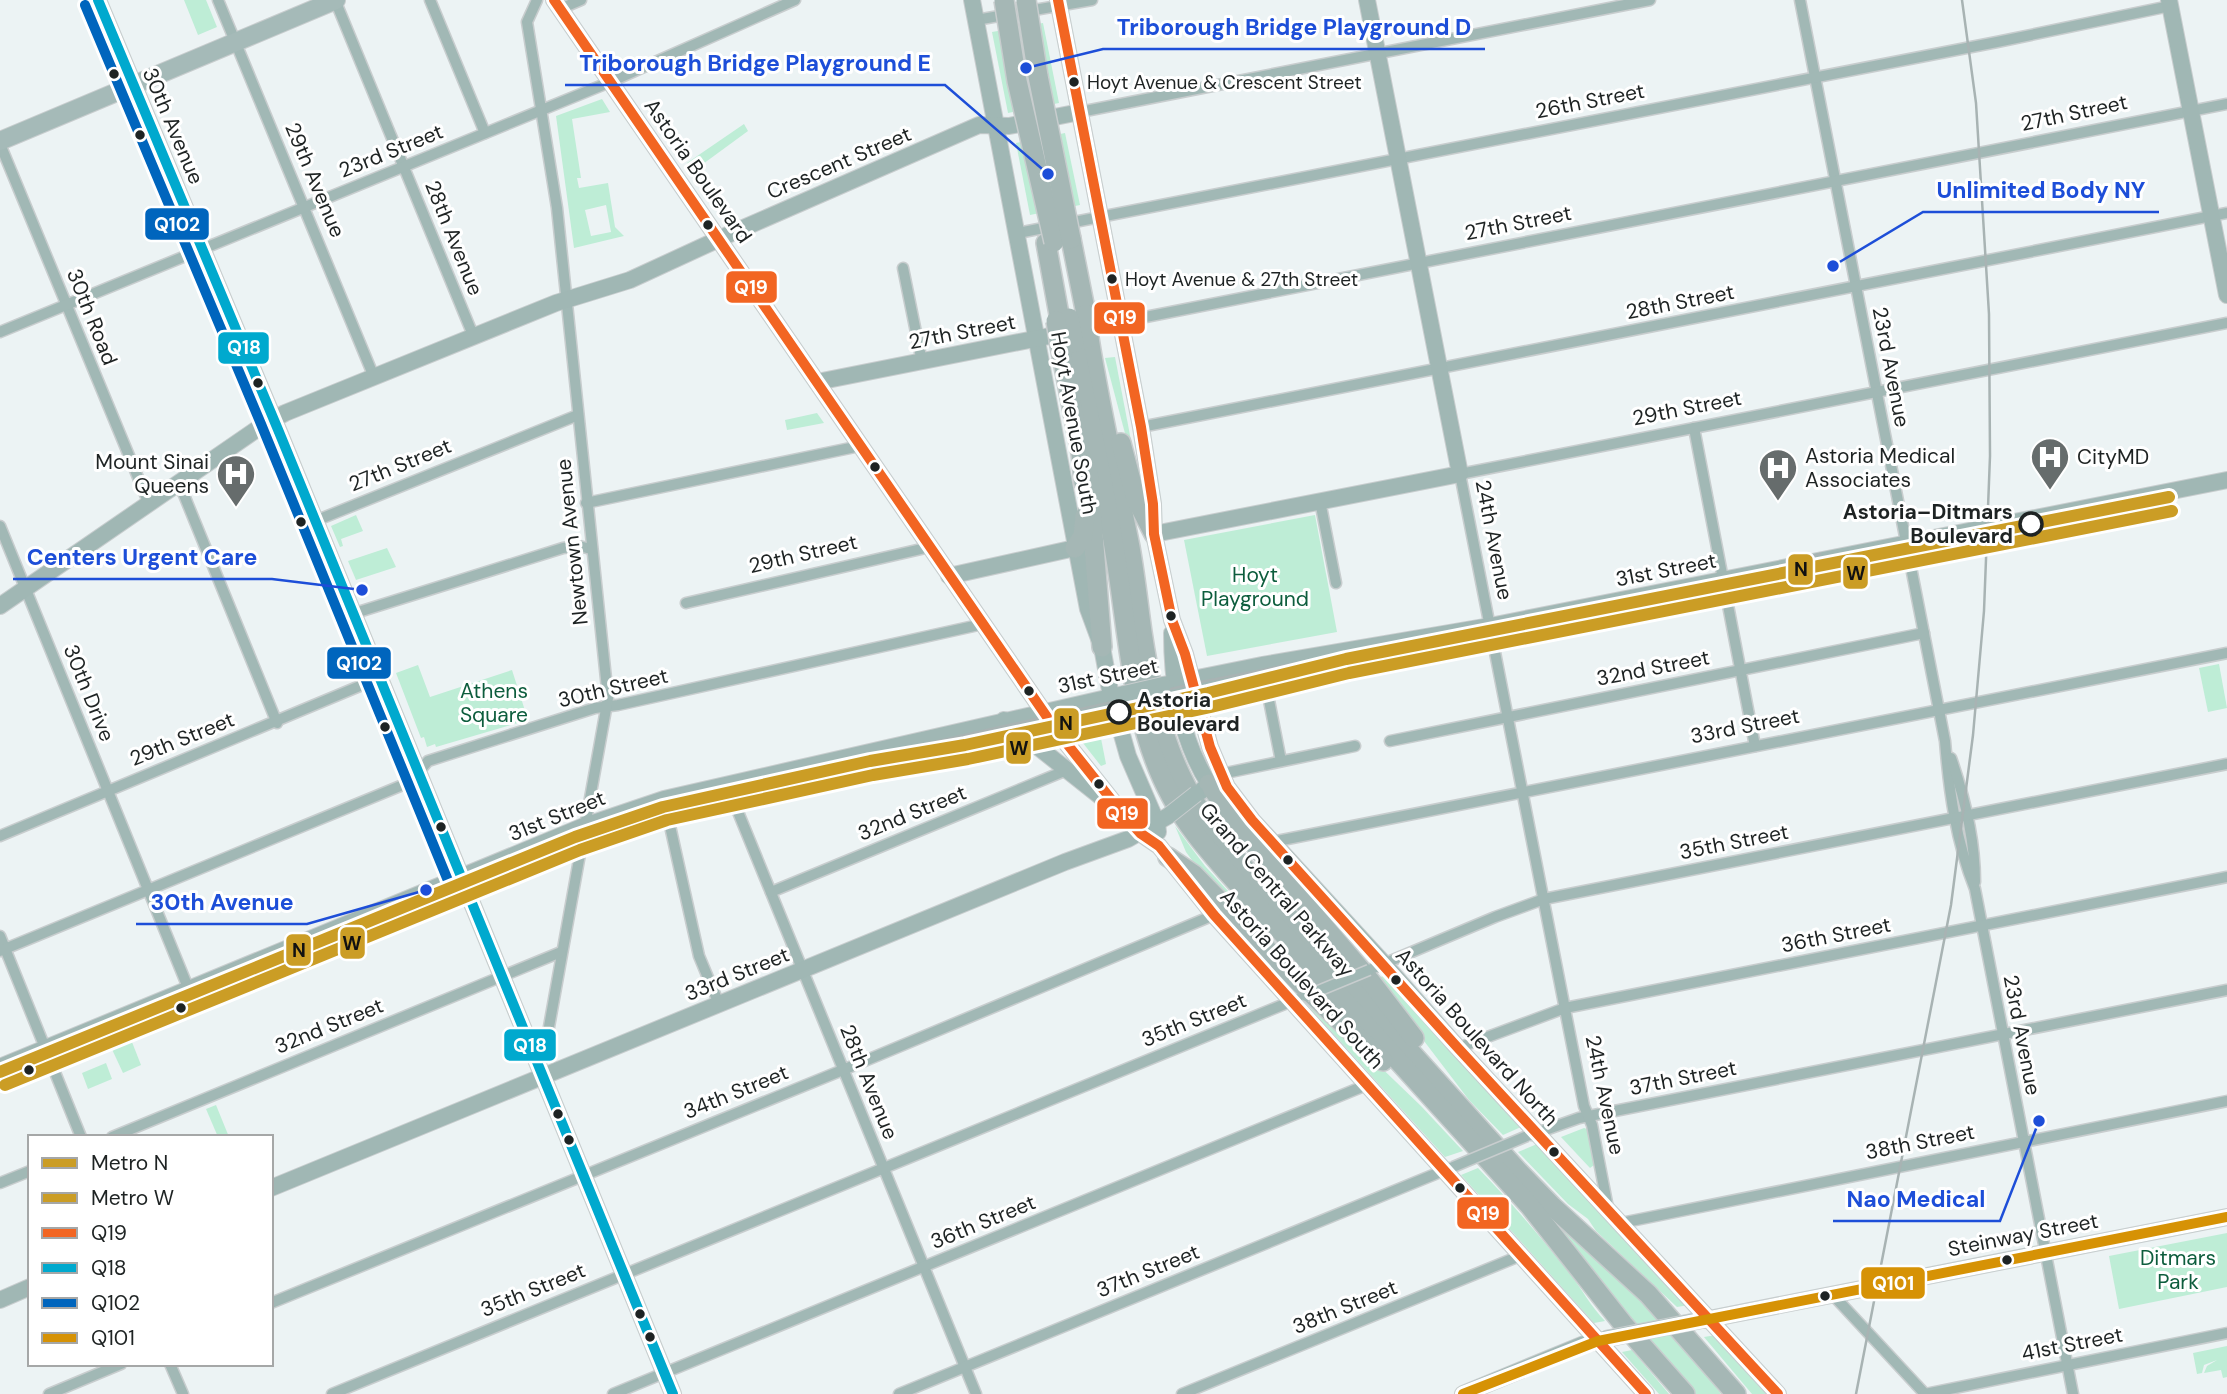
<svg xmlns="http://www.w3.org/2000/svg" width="2227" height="1394" viewBox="0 0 2227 1394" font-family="'DM Sans',sans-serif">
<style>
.green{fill:#beedd6;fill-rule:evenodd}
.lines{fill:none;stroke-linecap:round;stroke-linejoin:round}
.street-casing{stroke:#c8cdce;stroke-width:13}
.secondary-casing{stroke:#c8cdce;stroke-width:18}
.primary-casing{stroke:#c8cdce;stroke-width:20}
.highway-casing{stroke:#c8cdce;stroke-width:22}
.street{stroke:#a1b8b5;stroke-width:10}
.secondary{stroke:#a0b7b4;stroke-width:16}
.primary{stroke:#a5bab8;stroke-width:18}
.highway{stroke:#a5b7b5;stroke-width:19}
.rail{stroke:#a8b3b3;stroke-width:2.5}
.street-bridge-casing{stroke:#c8cdce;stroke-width:13;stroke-linecap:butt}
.secondary-bridge-casing{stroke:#c8cdce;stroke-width:18;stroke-linecap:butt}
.highway-bridge-casing{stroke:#c8cdce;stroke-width:22;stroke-linecap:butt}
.street-bridge{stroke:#a1b8b5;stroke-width:10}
.secondary-bridge{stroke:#a0b7b4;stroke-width:16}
.highway-bridge{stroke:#a5b7b5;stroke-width:19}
.bus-1-casing{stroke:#fff;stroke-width:16}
.bus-2-casing{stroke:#fff;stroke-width:16}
.bus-3-casing{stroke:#fff;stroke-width:16}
.bus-4-casing{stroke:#fff;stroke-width:16}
.bus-1{stroke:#f26522;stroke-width:10}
.bus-2{stroke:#00a9ce;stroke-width:10}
.bus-3{stroke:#0065bd;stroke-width:10}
.bus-4{stroke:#d69205;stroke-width:10}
.metro-1-casing{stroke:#fff;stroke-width:18}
.metro-2-casing{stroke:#fff;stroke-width:18}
.metro-1{stroke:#cb9d25;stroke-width:12}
.metro-2{stroke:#cb9d25;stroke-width:12}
.bus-dot{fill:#1e2323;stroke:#fff;stroke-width:2.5}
.stop-dot{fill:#fff;stroke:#1e2323;stroke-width:3.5}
.labels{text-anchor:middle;stroke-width:6;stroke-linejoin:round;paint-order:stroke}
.bus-label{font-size:19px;fill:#1e2323;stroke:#fff;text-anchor:start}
.street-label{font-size:21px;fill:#1e2323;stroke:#fff}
.poi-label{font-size:21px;fill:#1e2323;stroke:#fff;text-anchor:start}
.stop-label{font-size:21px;font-weight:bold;fill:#1e2323;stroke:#fff;text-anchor:end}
.park-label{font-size:21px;fill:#0d5d3d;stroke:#fff}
.leader{fill:none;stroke:#1d4ed8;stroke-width:2.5}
.callout-dot{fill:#1d4ed8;stroke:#fff;stroke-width:2.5}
.callout-label{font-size:23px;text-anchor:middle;font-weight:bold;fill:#1d4ed8;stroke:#fff;stroke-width:6;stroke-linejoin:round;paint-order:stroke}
.line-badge{stroke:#fff;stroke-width:2.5}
.badge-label{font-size:19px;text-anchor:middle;font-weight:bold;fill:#fff}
.pale-badge-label{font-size:19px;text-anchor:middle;font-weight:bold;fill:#111}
</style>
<rect width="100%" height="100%" fill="#ecf3f4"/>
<g class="green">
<polygon points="184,0 206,0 217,27 198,35"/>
<polygon points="1043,23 1059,103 1008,113 992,32"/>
<path d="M602 99 610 112 572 119 581 178H577L579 188 608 183 615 227 624 236 574 248 556 116ZM606 205 611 232 591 236 585 210Z"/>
<polygon points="744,124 748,131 692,172 687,163"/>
<polygon points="1065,133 1080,205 1030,215 1016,143"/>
<polygon points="1115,357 1134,456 1131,456 1105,358"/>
<polygon points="817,413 824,423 787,430 785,420"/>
<polygon points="356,515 363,531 341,539 343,546 340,547 331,526"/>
<polygon points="1315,515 1337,632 1207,656 1184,540"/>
<polygon points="387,548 396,567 356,580 348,561"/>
<polygon points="2219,664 2227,708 2208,712 2199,668"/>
<polygon points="418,665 430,697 512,670 528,720 436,747 435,744 427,747 424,737 421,738 396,673"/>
<polygon points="1098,723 1106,764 1101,766 1072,729"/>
<polygon points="1175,826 1205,866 1312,982 1202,874 1186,852"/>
<polygon points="1384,976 1521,1127 1503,1135 1469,1100 1376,978"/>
<polygon points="1314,1003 1421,1106 1463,1151 1445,1157 1308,1006"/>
<polygon points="130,1037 141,1065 123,1073 110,1045"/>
<polygon points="106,1063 112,1079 88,1089 82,1073"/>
<polygon points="216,1105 229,1137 218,1137 206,1109"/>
<polygon points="1584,1128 1587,1129 1594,1165 1590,1168 1561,1137"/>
<polygon points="1537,1144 1689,1305 1677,1307 1596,1231 1588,1219 1568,1204 1518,1152"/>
<path d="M1478 1168C1511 1202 1541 1237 1570 1274 1582 1289 1591 1307 1605 1321L1594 1323 1461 1175Z"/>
<polygon points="1539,1204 1625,1283 1687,1349 1721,1394 1692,1394 1651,1350"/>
<polygon points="2227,1233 2227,1287 2119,1309 2109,1256"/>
<polygon points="1716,1335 1770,1394 1752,1394 1704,1337"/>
<polygon points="2227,1346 2227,1377 2223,1378 2221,1370 2204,1373 2207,1366 2217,1360 2204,1365 2202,1373 2197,1374 2193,1353"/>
<polygon points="1632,1350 1669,1394 1659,1394 1622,1352"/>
</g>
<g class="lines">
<g class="street-casing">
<g id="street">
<polyline points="218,0 374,377"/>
<polyline points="335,0 473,335"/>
<polyline points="430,0 485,133"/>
<path d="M1800 0 1945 741C1949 791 1956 842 1975 889L2073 1394"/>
<polyline points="560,9 581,0"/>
<polyline points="976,20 1092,0"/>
<polyline points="1080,112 1650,0"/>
<polyline points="0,144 149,504"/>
<polyline points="1018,233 1997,42 2170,6"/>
<polyline points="903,268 922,362"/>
<polyline points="1120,322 2227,104"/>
<polyline points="0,332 610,82 795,0"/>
<polyline points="1141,427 2227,213"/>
<polyline points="1694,428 1755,746"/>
<polyline points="178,485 184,495 277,723"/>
<polyline points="1320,501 1336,583"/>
<polyline points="586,503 860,446"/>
<polyline points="315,521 578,415"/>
<polyline points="0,526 189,990"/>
<polyline points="686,603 930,547"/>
<polyline points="352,614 563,548 579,546 591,549"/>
<polyline points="1262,665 1281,761"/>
<polyline points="1390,741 1924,633"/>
<path d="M1951 758C1965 798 1975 840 1975 882"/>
<polyline points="1221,774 1355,746"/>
<polyline points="727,785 976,1394"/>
<polyline points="664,799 699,956 719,1004"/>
<polyline points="0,836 379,678"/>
<polyline points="1272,842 2227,653"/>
<polyline points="771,892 1067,770"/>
<polyline points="0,936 81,1137"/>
<polyline points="0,951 410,782 428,761 595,708 618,705 983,624"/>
<polyline points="1369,970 1495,917 1544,899 2227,764"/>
<polyline points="530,1046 547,1038 608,698 557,208 527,22 537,0"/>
<polyline points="1458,1048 1565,1008 2227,877"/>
<polyline points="1531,1135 1579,1118 2227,990"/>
<polyline points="112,1137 561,952"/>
<polyline points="0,1183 30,1171"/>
<polyline points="1608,1208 1592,1125 1584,1106 1460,474 2227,323"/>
<polyline points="1621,1223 2227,1101"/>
<polyline points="1833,1295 1925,1394"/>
<polyline points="271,1303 855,1065 1214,915"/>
<polyline points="170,1364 183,1394"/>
<polyline points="49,1394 121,1364"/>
<polyline points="332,1394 1297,999"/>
<polyline points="613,1394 1369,1084"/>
<polyline points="899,1394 1450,1168"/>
<polyline points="1182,1394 1522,1255"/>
<polyline points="1925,1394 2227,1333"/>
</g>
</g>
<g class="secondary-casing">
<g id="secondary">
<polyline points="98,0 279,432 673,1394"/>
<polyline points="554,0 1056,730 1122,813 1140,833 1159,846 1214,915 1646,1394"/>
<polyline points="972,0 1088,609 1102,647 1111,696 1128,756 1157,823 1158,832"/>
<polyline points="1058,0 1141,427 1153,504 1154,534 1172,620 1185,654 1210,747 1227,787 1252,820 1378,957 1458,1048 1778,1394"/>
<polyline points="2169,0 2227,295"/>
<polyline points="817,382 1120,322"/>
<polyline points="1154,534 1460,474 1367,0"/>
<polyline points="949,576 1075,548"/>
<polyline points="0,606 263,425 285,413 556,303 630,280 732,233 979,125 1009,126 1080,112"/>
<path d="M1172 633C1172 684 1181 740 1209 784L1200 792"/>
<polyline points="1163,685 1262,665 1490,626 2227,480"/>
<polyline points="1004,720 1101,797"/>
<polyline points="0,1067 584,826 664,799 1124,694"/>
<polyline points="271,1188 1065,862 1128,839 1168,816"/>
<polyline points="0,1300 30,1287"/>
<polyline points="1704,1320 2227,1217"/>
<polyline points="1463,1394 1584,1344 1604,1340"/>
</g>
</g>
<g class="primary-casing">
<polyline id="primary" points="0,141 336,0"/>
</g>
<g class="highway-casing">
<g id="highway">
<polyline points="1071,239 1086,314"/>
<polyline points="1046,243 1060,320"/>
<path d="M1089 338C1100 408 1116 477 1130 547 1135 575 1138 603 1142 632 1155 719 1174 787 1233 855L1518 1171 1552 1206 1648 1294 1736 1394"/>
<path d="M1074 343C1088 413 1104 483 1115 553 1129 635 1131 722 1171 796 1186 825 1207 849 1228 873L1529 1205 1623 1324 1685 1394"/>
<polyline points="1060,346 1081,453 1084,483"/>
<polyline points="1121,443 1136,499 1154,534"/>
<polyline points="1088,470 1102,647"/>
<polyline points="1075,548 1083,536 1085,516"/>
<polyline points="1209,784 1239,826 1371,982 1414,1038"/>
<polyline points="1168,857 1193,874 1300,983 1383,1061"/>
</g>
</g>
<use href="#street" class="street"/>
<use href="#secondary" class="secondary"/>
<use href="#primary" class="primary"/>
<use href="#highway" class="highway"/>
<g class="rail">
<polyline points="0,1066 580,830 661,803 1206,681 1762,571 1820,554"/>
<polyline points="1856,1394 1951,905 1973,735 1984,611 1990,456 1989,314 1976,103 1962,0"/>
</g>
<g class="street-bridge-casing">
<g id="street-bridge">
<polyline points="1306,996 1369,970"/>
<polyline points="1453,1167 1527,1136"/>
</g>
</g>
<g class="secondary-bridge-casing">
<g id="secondary-bridge">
<polyline points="1124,694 1163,685"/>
<polyline points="1168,816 1196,794"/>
<polyline points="1605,1339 1702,1320"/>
</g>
</g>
<g class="highway-bridge-casing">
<g id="highway-bridge">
<polyline points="1004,0 1017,81 1054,242"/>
<polyline points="1026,0 1038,76 1071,239"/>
<polyline points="1086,314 1089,338"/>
<polyline points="1069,318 1074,343"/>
<polyline points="1056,321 1060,346"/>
</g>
</g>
<use href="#street-bridge" class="street-bridge"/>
<use href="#secondary-bridge" class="secondary-bridge"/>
<use href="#highway-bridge" class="highway-bridge"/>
<g class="bus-1-casing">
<g id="bus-1">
<polyline points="554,0 1056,730 1122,813 1140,833 1159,846 1214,915 1646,1394"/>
<polyline points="1058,0 1141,427 1153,504 1154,534 1172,620 1185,654 1210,747 1227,787 1252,820 1458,1048 1778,1394"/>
</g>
</g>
<g class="bus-2-casing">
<polyline id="bus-2" points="98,0 279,432 673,1394"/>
</g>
<g class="bus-3-casing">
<g id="bus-3">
<polyline points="85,5 261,424 449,883"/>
<polyline points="5,1080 467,891"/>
</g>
</g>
<g class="bus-4-casing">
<polyline id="bus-4" points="1463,1394 1598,1341 2227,1217"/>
</g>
<use href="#bus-1" class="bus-1"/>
<use href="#bus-2" class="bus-2"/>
<use href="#bus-3" class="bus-3"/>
<use href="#bus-4" class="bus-4"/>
<g class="metro-1-casing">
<polyline id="metro-1" points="0,1072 575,837 663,807 870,761 965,745 1208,693 1346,659 2169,497"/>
</g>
<g class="metro-2-casing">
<polyline id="metro-2" points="5,1085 580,850 667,820 873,775 968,759 1211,707 1349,673 2172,511"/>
</g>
<use href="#metro-1" class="metro-1"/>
<use href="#metro-2" class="metro-2"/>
</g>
<defs>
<g id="hospital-pin" transform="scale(2.0125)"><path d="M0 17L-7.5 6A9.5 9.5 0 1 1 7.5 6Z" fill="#666c6c" stroke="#fff"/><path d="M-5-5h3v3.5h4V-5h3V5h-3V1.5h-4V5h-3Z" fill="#fff"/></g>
</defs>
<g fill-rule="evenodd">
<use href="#hospital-pin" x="2050" y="457"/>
<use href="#hospital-pin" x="1778" y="468"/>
<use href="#hospital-pin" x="236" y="474"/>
</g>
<g class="bus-dot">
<circle cx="114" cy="74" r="6"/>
<circle cx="1074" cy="82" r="6"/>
<circle cx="140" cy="135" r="6"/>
<circle cx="708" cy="225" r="6"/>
<circle cx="1112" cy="279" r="6"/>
<circle cx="258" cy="383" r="6"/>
<circle cx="875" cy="467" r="6"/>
<circle cx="301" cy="522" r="6"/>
<circle cx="1171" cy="616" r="6"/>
<circle cx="1029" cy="691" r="6"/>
<circle cx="385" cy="727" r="6"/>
<circle cx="1099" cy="784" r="6"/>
<circle cx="441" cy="827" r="6"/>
<circle cx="1288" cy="860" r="6"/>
<circle cx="1396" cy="980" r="6"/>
<circle cx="181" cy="1008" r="6"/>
<circle cx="29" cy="1070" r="6"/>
<circle cx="558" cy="1114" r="6"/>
<circle cx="569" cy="1140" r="6"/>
<circle cx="1554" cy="1152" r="6"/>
<circle cx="1460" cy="1188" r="6"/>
<circle cx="2007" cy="1260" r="6"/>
<circle cx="1825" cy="1296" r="6"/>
<circle cx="640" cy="1314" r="6"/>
<circle cx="650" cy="1337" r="6"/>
</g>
<g class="stop-dot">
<circle cx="2031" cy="524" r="11"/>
<circle cx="1119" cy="712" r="11"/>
</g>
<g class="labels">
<g class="bus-label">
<text x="1087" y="89">Hoyt Avenue &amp; Crescent Street</text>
<text x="1125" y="286">Hoyt Avenue &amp; 27th Street</text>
</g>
<g class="street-label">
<text transform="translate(1590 101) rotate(-11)" y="7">26th Street</text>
<text transform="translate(2074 113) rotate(-12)" y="7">27th Street</text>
<text transform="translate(173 126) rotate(67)" y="7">30th Avenue</text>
<text transform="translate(391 151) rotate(-22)" y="7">23rd Street</text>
<text transform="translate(839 163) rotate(-23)" y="7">Crescent Street</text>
<text transform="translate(698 171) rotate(55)" y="7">Astoria Boulevard</text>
<text transform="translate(315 180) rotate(67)" y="7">29th Avenue</text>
<text transform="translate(1518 223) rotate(-11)" y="7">27th Street</text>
<text transform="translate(454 238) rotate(68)" y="7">28th Avenue</text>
<text transform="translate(1680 302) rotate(-11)" y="7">28th Street</text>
<text transform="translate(92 317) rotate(68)" y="7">30th Road</text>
<text transform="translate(962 332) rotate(-11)" y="7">27th Street</text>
<text transform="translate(1891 367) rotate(79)" y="7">23rd Avenue</text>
<text transform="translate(1687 408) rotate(-11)" y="7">29th Street</text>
<text transform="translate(1074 423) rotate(80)" y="7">Hoyt Avenue South</text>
<text transform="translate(400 465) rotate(-22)" y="7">27th Street</text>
<text transform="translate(1494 540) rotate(79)" y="7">24th Avenue</text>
<text transform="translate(572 542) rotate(-96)" y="7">Newtown Avenue</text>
<text transform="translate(803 554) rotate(-13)" y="7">29th Street</text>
<text transform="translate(1666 570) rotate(-11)" y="7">31st Street</text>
<text transform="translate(1653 668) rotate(-11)" y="7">32nd Street</text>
<text transform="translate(1108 676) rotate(-12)" y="7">31st Street</text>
<text transform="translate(613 688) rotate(-13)" y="7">30th Street</text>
<text transform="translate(89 693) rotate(68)" y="7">30th Drive</text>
<text transform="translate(1745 726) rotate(-11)" y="7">33rd Street</text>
<text transform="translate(182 739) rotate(-22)" y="7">29th Street</text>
<text transform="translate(912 813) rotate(-22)" y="7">32nd Street</text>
<text transform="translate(557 816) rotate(-22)" y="7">31st Street</text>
<text transform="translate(1734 842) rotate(-11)" y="7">35th Street</text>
<text transform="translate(1277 890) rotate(49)" y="7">Grand Central Parkway</text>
<text transform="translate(1836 935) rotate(-11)" y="7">36th Street</text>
<text transform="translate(737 974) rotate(-22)" y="7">33rd Street</text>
<text transform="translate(1302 979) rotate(48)" y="7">Astoria Boulevard South</text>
<text transform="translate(1194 1020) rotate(-22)" y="7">35th Street</text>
<text transform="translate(329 1026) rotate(-22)" y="7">32nd Street</text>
<text transform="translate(2022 1035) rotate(79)" y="7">23rd Avenue</text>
<text transform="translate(1477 1037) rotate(48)" y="7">Astoria Boulevard North</text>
<text transform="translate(1683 1078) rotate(-11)" y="7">37th Street</text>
<text transform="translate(869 1082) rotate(68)" y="7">28th Avenue</text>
<text transform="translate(736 1092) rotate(-22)" y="7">34th Street</text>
<text transform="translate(1605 1095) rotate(78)" y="7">24th Avenue</text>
<text transform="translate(1920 1142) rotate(-11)" y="7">38th Street</text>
<text transform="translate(983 1222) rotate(-22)" y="7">36th Street</text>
<text transform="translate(2023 1235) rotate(-11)" y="7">Steinway Street</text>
<text transform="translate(1148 1271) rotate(-22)" y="7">37th Street</text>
<text transform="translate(533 1290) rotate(-22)" y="7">35th Street</text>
<text transform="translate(1345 1307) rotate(-22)" y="7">38th Street</text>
<text transform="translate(2072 1344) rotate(-11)" y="7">41st Street</text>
</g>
<g class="poi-label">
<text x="1805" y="463">Astoria Medical<tspan x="1805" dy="24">Associates</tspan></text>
<text x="2077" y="464">CityMD</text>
<text x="209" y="469" text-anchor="end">Mount Sinai<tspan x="209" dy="24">Queens</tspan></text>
</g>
<g class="stop-label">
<text x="2013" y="519">Astoria–Ditmars<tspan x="2013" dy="24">Boulevard</tspan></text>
<text x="1137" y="707" text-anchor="start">Astoria<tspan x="1137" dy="24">Boulevard</tspan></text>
</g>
<g class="park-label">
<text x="1255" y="582">Hoyt<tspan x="1255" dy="24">Playground</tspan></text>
<text x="494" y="698">Athens<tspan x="494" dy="24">Square</tspan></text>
<text x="2178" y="1265">Ditmars<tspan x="2178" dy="24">Park</tspan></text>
</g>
</g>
<path class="leader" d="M1026 68L1103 49H1485M1048 174L945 85H565M1833 266L1923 212H2159M362 590L272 579H13M426 890L307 924H136M2039 1121L2000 1221H1833"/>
<g class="callout-dot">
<circle cx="1026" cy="68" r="7"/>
<circle cx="1048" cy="174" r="7"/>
<circle cx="1833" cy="266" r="7"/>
<circle cx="362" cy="590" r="7"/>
<circle cx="426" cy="890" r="7"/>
<circle cx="2039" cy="1121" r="7"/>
</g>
<g class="callout-label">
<text x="1294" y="35">Triborough Bridge Playground D</text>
<text x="755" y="71">Triborough Bridge Playground E</text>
<text x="2041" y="198">Unlimited Body NY</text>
<text x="142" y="565">Centers Urgent Care</text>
<text x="222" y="910">30th Avenue</text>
<text x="1916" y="1207">Nao Medical</text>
</g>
<g class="line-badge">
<rect x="144" y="207" width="66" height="34" rx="7" fill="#0065bd"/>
<rect x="725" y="270" width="53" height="34" rx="7" fill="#f26522"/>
<rect x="1093" y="301" width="53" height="34" rx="7" fill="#f26522"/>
<rect x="217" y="331" width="53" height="34" rx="7" fill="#00a9ce"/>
<rect x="1787" y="553" width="27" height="33" rx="7" fill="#cb9d25"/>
<rect x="1842" y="556" width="27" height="34" rx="7" fill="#cb9d25"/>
<rect x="326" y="646" width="66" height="34" rx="7" fill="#0065bd"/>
<rect x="1053" y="707" width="27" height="33" rx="7" fill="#cb9d25"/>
<rect x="1005" y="731" width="27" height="34" rx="7" fill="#cb9d25"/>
<rect x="1096" y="797" width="53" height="33" rx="7" fill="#f26522"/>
<rect x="339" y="926" width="27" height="34" rx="7" fill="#cb9d25"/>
<rect x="285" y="933" width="27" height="34" rx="7" fill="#cb9d25"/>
<rect x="503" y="1028" width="54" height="34" rx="7" fill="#00a9ce"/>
<rect x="1456" y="1196" width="54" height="34" rx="7" fill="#f26522"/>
<rect x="1860" y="1266" width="66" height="34" rx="7" fill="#d69205"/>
</g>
<g class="badge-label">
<text x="177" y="231">Q102</text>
<text x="751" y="294">Q19</text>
<text x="1120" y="324">Q19</text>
<text x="244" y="354">Q18</text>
<text x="359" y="670">Q102</text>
<text x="1122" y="820">Q19</text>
<text x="530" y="1052">Q18</text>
<text x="1483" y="1220">Q19</text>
<text x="1893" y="1290">Q101</text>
</g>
<g class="pale-badge-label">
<text x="1801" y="576">N</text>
<text x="1856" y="580">W</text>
<text x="1066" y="730">N</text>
<text x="1019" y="755">W</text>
<text x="352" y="950">W</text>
<text x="299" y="957">N</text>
</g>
<rect x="28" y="1135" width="245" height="231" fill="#ffffff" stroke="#a5a7a7" stroke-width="2"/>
<rect x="42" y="1158" width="35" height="10" fill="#cb9d25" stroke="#a5a7a7" stroke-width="2"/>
<text x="91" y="1170" font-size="21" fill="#1e2323">Metro N</text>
<rect x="42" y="1193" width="35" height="10" fill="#cb9d25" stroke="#a5a7a7" stroke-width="2"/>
<text x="91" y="1205" font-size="21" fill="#1e2323">Metro W</text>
<rect x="42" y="1228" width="35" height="10" fill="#f26522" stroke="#a5a7a7" stroke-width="2"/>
<text x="91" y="1240" font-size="21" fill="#1e2323">Q19</text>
<rect x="42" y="1263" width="35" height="10" fill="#00a9ce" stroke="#a5a7a7" stroke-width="2"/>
<text x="91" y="1275" font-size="21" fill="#1e2323">Q18</text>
<rect x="42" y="1298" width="35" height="10" fill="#0065bd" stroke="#a5a7a7" stroke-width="2"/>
<text x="91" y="1310" font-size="21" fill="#1e2323">Q102</text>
<rect x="42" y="1333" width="35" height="10" fill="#d69205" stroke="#a5a7a7" stroke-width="2"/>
<text x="91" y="1345" font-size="21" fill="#1e2323">Q101</text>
</svg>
